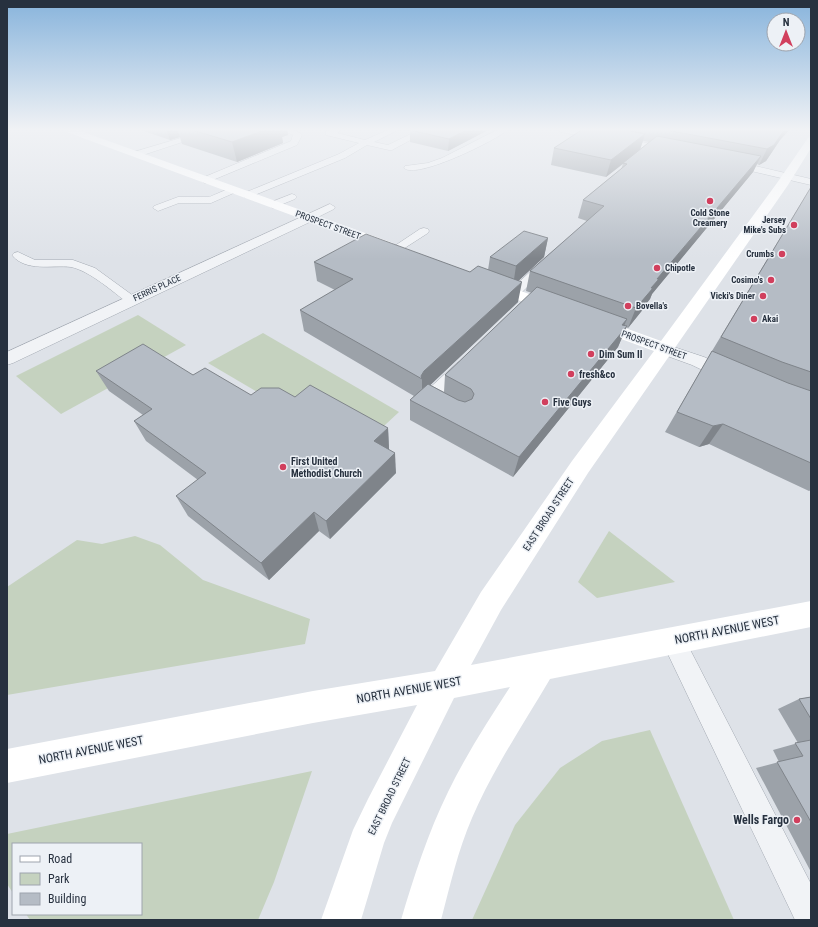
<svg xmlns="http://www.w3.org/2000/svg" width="818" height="927" viewBox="0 0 818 927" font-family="'Roboto Condensed',sans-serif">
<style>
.green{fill:#c5d2bf}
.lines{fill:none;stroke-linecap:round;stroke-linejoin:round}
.lane-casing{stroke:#a3a9b2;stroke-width:1}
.street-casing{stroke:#a3a9b2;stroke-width:1}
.lane{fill:#f1f3f6;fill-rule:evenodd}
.street{fill:#f1f3f6;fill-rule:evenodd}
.secondary{fill:#fff;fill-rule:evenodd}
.wall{fill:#9ca2a9;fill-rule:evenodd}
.shaded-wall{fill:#7f848a}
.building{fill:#b5bcc5;stroke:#7f848a}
.poi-dot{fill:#d13f5d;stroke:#edf1f6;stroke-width:1.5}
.labels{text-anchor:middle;stroke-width:3;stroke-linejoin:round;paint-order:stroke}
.far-poi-label{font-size:9px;font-weight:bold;fill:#27313f;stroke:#edf1f6;text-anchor:end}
.far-street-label{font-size:9px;fill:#27313f;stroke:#edf1f6}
.poi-label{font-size:10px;font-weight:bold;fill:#27313f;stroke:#edf1f6;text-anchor:start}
.street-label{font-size:10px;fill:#27313f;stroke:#edf1f6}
.near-street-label{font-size:12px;fill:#27313f;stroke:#edf1f6}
.near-poi-label{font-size:12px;font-weight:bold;fill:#27313f;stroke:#edf1f6;text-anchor:end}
</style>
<rect width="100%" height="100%" fill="#dee2e8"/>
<g class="green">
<polygon points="138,315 186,345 61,414 16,376"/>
<polygon points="263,333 399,412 371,438 300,417 208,363"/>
<polygon points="609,531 675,582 597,598 578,582"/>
<polygon points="135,536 160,545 203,580 310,619 305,644 7,695 7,587 77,540 102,544"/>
<polygon points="650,730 734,920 472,920 515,825 560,768 602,741"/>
<polygon points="312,771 274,882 258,920 30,920 26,914 141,914 141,844 13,844 13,893 7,884 7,834"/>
</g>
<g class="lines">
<g class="lane-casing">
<g id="lane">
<polygon points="211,129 222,129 140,156 134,156 133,154 134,152"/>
<path d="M277 129C286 129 296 128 302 135L297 145 208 182 205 183 200 180 202 178 291 141 293 135Z"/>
<polygon points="333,129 343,129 337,133 365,140 390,129 400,129 374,142 388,145 421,129 431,129 392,150 389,150 367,145 345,158 250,197 244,197 242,195 244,193 339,154 359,143 326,135 326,131"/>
<path d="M499 129H509C497 140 416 180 404 168L405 166 428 163 442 158Z"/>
<polygon points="233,187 236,188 238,190 236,192 211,203 179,203 158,211 153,208 154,206 178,197 209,197"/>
<polygon points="292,194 295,195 297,197 295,199 273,208 268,205 269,203"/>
<polygon points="330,204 335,207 334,209 312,220 304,220 303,218 304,216"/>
<polygon points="424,228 428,229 429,231 428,233 400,251 392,251 390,249 420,229"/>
<path d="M18 252 35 260H73L95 268 139 300 138 303H128C113 292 90 271 71 267 53 265 25 272 12 255L14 253Z"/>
<polygon points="545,260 549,262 551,264 549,266 518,296 510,296 508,293 510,290 541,262"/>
<polygon points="462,361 467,363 469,366 441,396 447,399 449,403 447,407 441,409 424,401 422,397 424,393 457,363"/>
<polygon points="673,628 681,632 811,884 811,920 795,920 665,648 661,640 665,632"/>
</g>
</g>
<g class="street-casing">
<g id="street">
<polygon points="556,129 575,129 673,148 678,151 673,154 561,132"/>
<polygon points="725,159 811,179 811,185 721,164 720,162"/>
<polygon points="308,214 312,215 314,218 312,221 13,363 7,365 7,352"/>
<polygon points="665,344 704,357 739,373 741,377 739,381 732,383 725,381 692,365 659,353 656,349 659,345"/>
</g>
</g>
<use href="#lane" class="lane"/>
<use href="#street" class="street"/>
<g class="secondary">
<polygon points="62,129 75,129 393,243 395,246 393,249 388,250 383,249 64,131"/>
<path d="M811 137V148L788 185 588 473 501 610 471 665 811 601V627L550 679C523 725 493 769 472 818 458 850 450 886 441 920H401C414 876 428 833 448 792 466 755 488 721 510 687L454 698 392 823 384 843 361 920H321L353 830 368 799 417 705 313 723 7 783V749L313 691 435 671 481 592 572 461 654 351 591 328 589 324 591 320 597 319 603 320 661 341 777 183 808 138Z"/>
<polygon points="491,280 559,305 561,308 559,311 553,313 547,311 486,288 483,285 486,282"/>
</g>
</g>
<g class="wall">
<polygon points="138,129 287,129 288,135 282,137 283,143 237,162 182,144 180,137 170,140"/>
<polygon points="490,129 448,151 410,142 410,130"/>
<path d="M583 129H790L780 140 766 161 759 165 757 164 753 172 652 294 650 299 646 304 644 308 628 328 626 327 618 347 513 477 410 420V400L414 396 304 331 300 310 335 290 317 281 314 262 470 272 488 270 490 257 548 238 544 257 518 281V302L430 385 444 392 445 375 532 293 526 291 530 271 587 221 578 218 583 200 621 169 623 164 606 177 551 165 554 148ZM643 141 649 142 639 151Z"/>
<polygon points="811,187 811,490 809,491 709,444 699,447 665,432 712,351"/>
<polygon points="96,371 193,375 251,395 295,397 388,428 389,449 388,449 396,473 330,539 319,531 269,580 188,516 176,496 198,480 146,441 134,421 143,415 109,391"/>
<polygon points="811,697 811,872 756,768 779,762 773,750 798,743 778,709 799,699"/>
</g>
<g class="shaded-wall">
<polygon points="166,129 177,129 180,137 170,140"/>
<polygon points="267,129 287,129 288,135 282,137 283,143 237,162 232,142"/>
<polygon points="299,129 304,129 299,131"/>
<polygon points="468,129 490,129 448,151 449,139"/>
<polygon points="785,129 790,129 780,140 766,161 759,165 767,149"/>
<polygon points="645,134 640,150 606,177 611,160"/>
<polygon points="761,156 753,172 652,294 650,299 646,304 644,308 628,328 636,308 651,288 657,279"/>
<polygon points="548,238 544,257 513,286 516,266"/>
<polygon points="522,282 518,302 423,392 422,394 422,379 421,376 424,371"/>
<polygon points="627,319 621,333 627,326 618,347 513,477 519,457"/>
<polygon points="723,424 709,444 699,447 713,426"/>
<polygon points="388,428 389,449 376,461 374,441"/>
<polygon points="395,453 396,473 330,539 326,521"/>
<polygon points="314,512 319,531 269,580 261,563"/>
</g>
<g class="building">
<polygon points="189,129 267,129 232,142"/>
<polygon points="411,129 468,129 449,139 410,130"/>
<polygon points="583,129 620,129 645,134 611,160 554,148"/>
<polygon points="661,129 785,129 774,145 767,149"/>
<polygon points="657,136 761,156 657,279 659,279 651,288 653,288 636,308 530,271 604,206 583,200 627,164 623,163"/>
<polygon points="811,187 811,372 782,362 721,337"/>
<polygon points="524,231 548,238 516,266 490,257"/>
<polygon points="366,234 470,272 478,266 522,282 424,371 421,376 422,379 300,310 353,279 314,262"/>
<polygon points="537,287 627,319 622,325 627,326 519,457 410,400 428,384 458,400 465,402 472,399 474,394 471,389 445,375"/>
<polygon points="143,344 193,375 205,368 251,395 261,388 279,388 295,397 310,385 388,428 374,441 395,453 326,521 314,512 261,563 176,496 206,473 134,421 152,409 96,371"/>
<polygon points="712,351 788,383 811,391 811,463 723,424 713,426 677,412"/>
<polygon points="811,697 811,719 799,699"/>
<polygon points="811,740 811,822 777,762 803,756 795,743"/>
</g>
<linearGradient id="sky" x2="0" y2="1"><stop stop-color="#88b4dc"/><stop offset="0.5" stop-color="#f0f2f5"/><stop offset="1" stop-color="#f0f2f5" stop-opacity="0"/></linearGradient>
<rect width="818" height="259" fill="url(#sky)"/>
<g class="poi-dot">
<circle cx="710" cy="201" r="4"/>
<circle cx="794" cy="225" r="4"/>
<circle cx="782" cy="254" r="4"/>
<circle cx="657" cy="268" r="4"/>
<circle cx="771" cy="280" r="4"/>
<circle cx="763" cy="296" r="4"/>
<circle cx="628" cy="306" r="4"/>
<circle cx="754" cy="319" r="4"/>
<circle cx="591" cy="354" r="4"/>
<circle cx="571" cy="374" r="4"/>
<circle cx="545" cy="402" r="4"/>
<circle cx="283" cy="467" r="4"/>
<circle cx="797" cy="820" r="4"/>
</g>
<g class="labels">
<g class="far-poi-label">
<text x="710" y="216" text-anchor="middle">Cold Stone<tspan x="710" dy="10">Creamery</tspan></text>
<text x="786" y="223">Jersey<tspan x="786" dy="10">Mike's Subs</tspan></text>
<text x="774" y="257">Crumbs</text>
<text x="665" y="271" text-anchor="start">Chipotle</text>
<text x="763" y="283">Cosimo's</text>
<text x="755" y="299">Vicki's Diner</text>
<text x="636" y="309" text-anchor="start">Bovella's</text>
<text x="762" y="322" text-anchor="start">Akai</text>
</g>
<g class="far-street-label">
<text transform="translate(328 225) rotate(20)" y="3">PROSPECT STREET</text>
<text transform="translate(157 288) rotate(-25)" y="3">FERRIS PLACE</text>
<text transform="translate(654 345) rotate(20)" y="3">PROSPECT STREET</text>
</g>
<g class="poi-label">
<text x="599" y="358">Dim Sum II</text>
<text x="579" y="378">fresh&amp;co</text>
<text x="553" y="406">Five Guys</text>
<text x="291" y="465">First United<tspan x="291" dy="12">Methodist Church</tspan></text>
</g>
<g class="street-label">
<text transform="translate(548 514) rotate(-57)" y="4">EAST BROAD STREET</text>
<text transform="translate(389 796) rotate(-64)" y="4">EAST BROAD STREET</text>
</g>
<g class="near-street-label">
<text transform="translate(727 630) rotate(-11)" y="4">NORTH AVENUE WEST</text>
<text transform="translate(409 690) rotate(-10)" y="4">NORTH AVENUE WEST</text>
<text transform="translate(91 750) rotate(-11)" y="4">NORTH AVENUE WEST</text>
</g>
<g class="near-poi-label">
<text x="789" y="824">Wells Fargo</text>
</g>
</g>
<rect width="818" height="927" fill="none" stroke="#27313f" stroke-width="16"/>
<rect x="12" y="843" width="130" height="72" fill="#edf1f6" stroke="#9ea4ad"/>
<rect x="20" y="856" width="20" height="6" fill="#ffffff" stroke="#9ea4ad"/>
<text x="48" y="863" font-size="12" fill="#27313f">Road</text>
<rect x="20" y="873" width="20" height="12" fill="#c5d2bf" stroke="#9ea4ad"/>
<text x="48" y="883" font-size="12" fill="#27313f">Park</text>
<rect x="20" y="893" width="20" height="12" fill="#b5bcc5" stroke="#9ea4ad"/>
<text x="48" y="903" font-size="12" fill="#27313f">Building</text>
<g transform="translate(786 32)"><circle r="19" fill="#edf1f6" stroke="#9ea4ad"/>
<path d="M0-3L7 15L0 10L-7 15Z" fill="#d13f5d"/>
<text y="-6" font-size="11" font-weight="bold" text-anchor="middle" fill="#27313f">N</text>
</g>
</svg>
